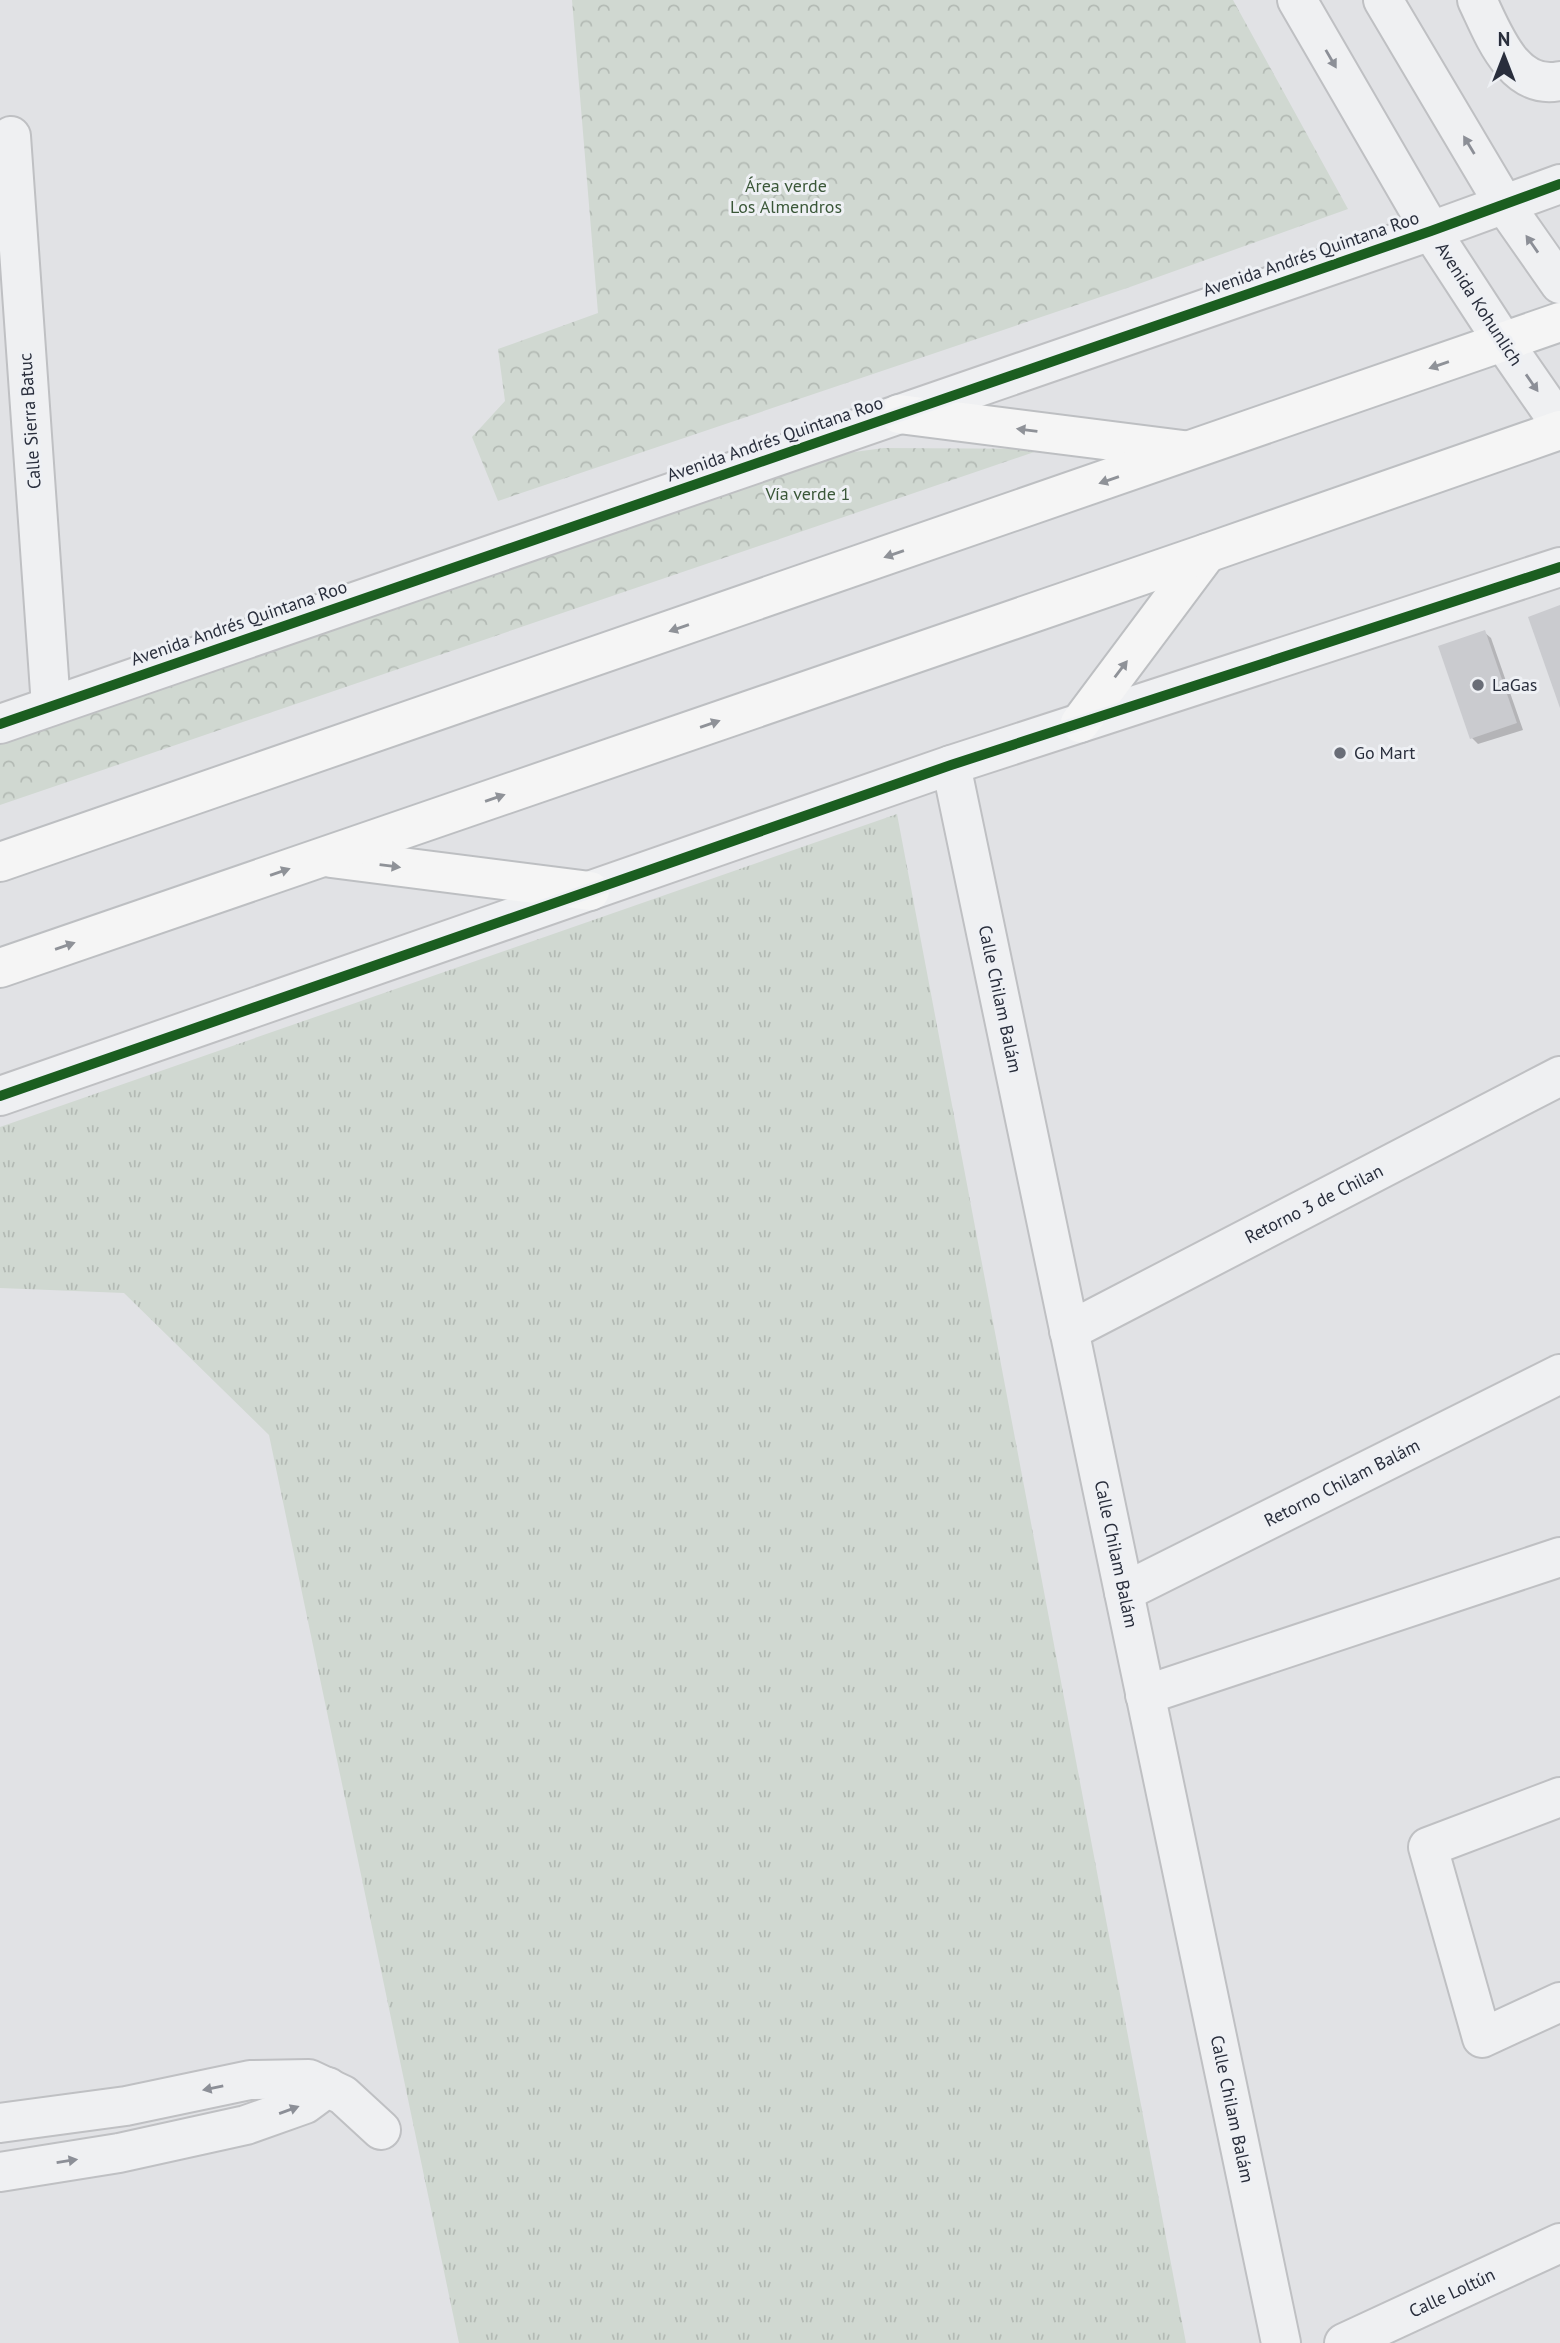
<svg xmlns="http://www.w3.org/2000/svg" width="1560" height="2343" viewBox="0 0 1560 2343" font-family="'PT Sans',sans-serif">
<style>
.grass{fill:url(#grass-tufts)}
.forest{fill:url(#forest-crowns)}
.shadow{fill:#0003}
.building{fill:#cacbcf}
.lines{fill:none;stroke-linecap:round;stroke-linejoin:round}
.minor-casing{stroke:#bfc0c3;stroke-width:42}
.major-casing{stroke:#bdbfc2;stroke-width:42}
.minor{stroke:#eff0f2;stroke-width:38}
.major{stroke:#f5f5f5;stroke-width:38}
.cycleway-casing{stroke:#eef0f4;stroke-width:15}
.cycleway{stroke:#1b5e20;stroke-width:10}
.oneway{fill:#8c8f97}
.oneway2{fill:#8f9298}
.poi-dot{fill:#696d77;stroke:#eef0f4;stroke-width:2.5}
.labels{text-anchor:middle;stroke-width:6;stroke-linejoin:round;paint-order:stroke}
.park-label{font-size:18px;fill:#3a5738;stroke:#eef0f4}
.street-label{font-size:18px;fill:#292e3c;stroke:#eef0f4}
.poi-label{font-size:18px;fill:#292e3c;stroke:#eef0f4;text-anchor:start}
</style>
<defs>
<pattern id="grass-tufts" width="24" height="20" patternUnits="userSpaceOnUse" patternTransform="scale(1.75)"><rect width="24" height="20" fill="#d0d8d1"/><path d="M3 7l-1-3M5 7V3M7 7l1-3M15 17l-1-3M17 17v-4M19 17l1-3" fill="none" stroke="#b3bab4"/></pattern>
<pattern id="forest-crowns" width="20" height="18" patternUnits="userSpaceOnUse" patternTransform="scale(1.75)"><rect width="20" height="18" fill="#d0d8d1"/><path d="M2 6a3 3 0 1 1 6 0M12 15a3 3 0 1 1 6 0" fill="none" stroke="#b3bab4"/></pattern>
</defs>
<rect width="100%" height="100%" fill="#e1e2e5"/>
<polygon class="grass" points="897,814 1186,2343 459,2343 269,1435 124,1293 0,1288 0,1127"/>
<g class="forest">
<polygon points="572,0 1233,0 1348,209 1130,287 498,501 472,437 505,401 498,349 598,313"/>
<polygon points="884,448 1043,449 0,805 0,739 357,621 816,457"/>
</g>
<polygon class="shadow" points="1484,632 1491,638 1523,730 1478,744 1472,738"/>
<g class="building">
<polygon points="1560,605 1560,708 1528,617"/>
<polygon points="1485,630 1517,723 1470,739 1438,646"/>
</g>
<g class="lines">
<g class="minor-casing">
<g id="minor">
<polyline points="1297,0 1431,231 1504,343 1560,424"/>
<polyline points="1383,0 1504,204 1560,284"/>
<path d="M1477 0C1493 33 1513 91 1560 81"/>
<polyline points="11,136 51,706"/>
<polyline points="0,724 1431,231 1560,184"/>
<polyline points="951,765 1281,2343"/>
<polyline points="0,1096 951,765 1560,567"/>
<polyline points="1069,1331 1560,1076"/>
<polyline points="1124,1592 1560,1374"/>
<polyline points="1145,1695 1560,1557"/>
<polyline points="1560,1797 1428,1847 1482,2038 1560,2002"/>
<polyline points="0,2123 126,2106 250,2080 309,2079 343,2095 381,2130"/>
<polyline points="0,2172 119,2153 246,2125 305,2104 328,2087"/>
<polyline points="1344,2343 1560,2243"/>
</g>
</g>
<g class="major-casing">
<g id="major">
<polyline points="899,414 1183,450"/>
<polyline points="1080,723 1207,553"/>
<polyline points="331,858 590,891"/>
<polyline points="0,862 1560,322"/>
<polyline points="0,968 1207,553 1560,430"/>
</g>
</g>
<use href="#minor" class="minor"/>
<use href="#major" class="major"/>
<g class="cycleway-casing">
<g id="cycleway">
<polyline points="0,724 1431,231 1560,184"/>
<polyline points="0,1096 951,765 1560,567"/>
</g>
</g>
<use href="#cycleway" class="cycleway"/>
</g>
<defs><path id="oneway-solid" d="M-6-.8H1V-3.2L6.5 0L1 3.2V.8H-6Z" transform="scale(1.75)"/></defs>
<g class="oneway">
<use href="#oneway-solid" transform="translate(1331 59) rotate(60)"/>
<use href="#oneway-solid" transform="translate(1469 145) rotate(-121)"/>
<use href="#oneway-solid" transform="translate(1532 244) rotate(-125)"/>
<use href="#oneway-solid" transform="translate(1532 383) rotate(55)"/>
<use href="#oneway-solid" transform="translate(213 2088) rotate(168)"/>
<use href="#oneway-solid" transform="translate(289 2110) rotate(-20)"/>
<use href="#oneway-solid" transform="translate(67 2161) rotate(-9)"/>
</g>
<g class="oneway2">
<use href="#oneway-solid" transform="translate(1439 365) rotate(161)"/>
<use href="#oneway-solid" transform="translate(1027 430) rotate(-173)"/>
<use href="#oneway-solid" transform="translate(1109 480) rotate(161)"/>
<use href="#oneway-solid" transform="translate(894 554) rotate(161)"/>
<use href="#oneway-solid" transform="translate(679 628) rotate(161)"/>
<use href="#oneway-solid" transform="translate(1121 669) rotate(-53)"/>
<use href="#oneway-solid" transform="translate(710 724) rotate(-19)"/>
<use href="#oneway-solid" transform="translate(495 798) rotate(-19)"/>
<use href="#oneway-solid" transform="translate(390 866) rotate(7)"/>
<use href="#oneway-solid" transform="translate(280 872) rotate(-19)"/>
<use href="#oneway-solid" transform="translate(65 946) rotate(-19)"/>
</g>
<g class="poi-dot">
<circle cx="1478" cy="685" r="7"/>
<circle cx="1340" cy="753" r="7"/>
</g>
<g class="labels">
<g class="park-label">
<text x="786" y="192">Área verde<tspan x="786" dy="21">Los Almendros</tspan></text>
<text x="808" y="500">Vía verde 1</text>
</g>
<g class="street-label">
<text transform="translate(1311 254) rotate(-19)" y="6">Avenida Andrés Quintana Roo</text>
<text transform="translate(1479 304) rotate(57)" y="6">Avenida Kohunlich</text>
<text transform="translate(30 421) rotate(-94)" y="6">Calle Sierra Batuc</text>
<text transform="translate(775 439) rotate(-19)" y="6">Avenida Andrés Quintana Roo</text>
<text transform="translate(239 623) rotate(-19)" y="6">Avenida Andrés Quintana Roo</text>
<text transform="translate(1000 999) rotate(78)" y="6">Calle Chilam Balám</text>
<text transform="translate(1314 1204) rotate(-27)" y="6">Retorno 3 de Chilan</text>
<text transform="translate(1342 1483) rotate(-27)" y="6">Retorno Chilam Balám</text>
<text transform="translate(1116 1554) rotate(78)" y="6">Calle Chilam Balám</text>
<text transform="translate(1232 2109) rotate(78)" y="6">Calle Chilam Balám</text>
<text transform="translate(1452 2293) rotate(-25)" y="6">Calle Loltún</text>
</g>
<g class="poi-label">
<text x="1492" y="691">LaGas</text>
<text x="1354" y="759">Go Mart</text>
</g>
</g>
<g transform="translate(1504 56)" stroke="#eef0f4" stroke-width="5" paint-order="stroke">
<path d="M0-5L12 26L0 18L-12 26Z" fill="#292e3c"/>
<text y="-10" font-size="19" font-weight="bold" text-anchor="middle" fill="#292e3c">N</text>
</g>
</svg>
